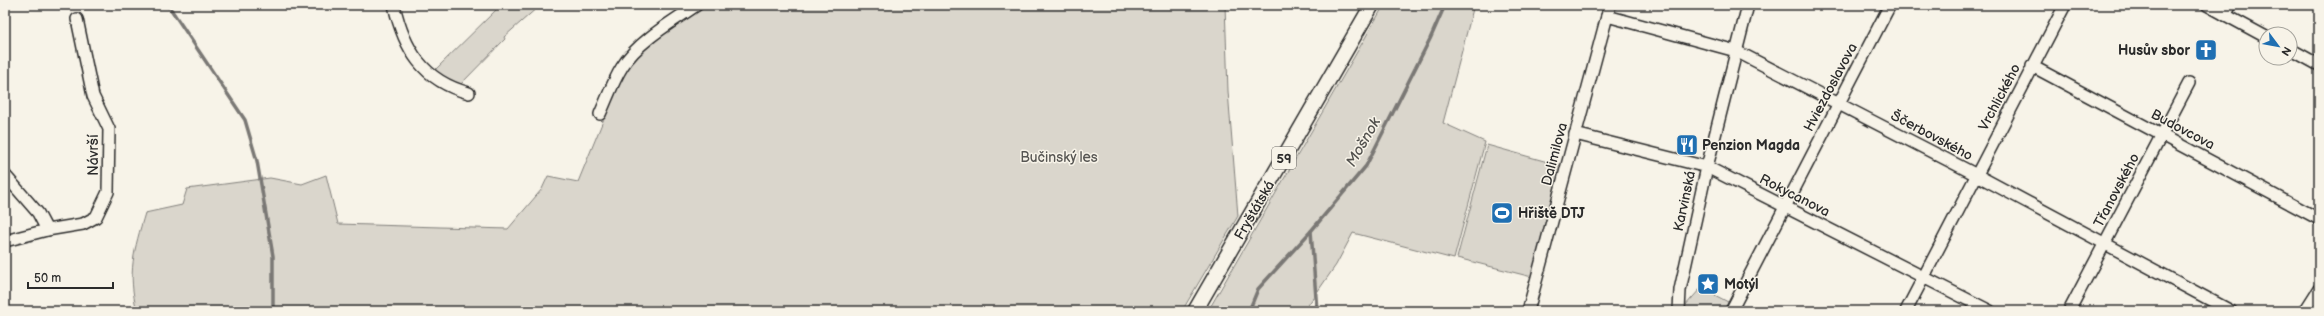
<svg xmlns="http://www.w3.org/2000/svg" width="2324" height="316" viewBox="0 0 2324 316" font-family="'Balsamiq Sans',sans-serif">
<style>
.green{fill:#dad6cc;stroke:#82807c}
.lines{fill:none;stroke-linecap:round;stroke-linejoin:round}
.stream{stroke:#7a7874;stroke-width:3.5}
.minor-casing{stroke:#2b2b2b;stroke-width:14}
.major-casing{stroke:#2b2b2b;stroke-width:17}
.minor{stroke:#f7f3e8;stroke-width:11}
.major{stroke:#f7f3e8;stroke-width:14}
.labels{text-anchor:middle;stroke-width:3;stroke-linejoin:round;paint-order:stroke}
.shield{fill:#f7f3e8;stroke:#686764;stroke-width:1}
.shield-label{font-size:13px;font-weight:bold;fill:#2b2b2b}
.poi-label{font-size:14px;font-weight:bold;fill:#2b2b2b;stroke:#f7f3e8;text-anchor:start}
.street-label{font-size:14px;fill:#2b2b2b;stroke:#f7f3e8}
.park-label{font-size:14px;fill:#575653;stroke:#f7f3e8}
.water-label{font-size:15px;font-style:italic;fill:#53524f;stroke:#f7f3e8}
</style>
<rect width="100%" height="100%" fill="#f7f3e8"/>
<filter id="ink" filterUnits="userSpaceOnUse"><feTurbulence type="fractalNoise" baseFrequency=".025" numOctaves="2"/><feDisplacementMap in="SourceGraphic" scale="8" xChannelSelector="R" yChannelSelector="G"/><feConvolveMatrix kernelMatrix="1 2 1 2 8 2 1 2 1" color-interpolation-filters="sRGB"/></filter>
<g filter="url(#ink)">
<g class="green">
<polygon points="501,5 537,5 538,7 504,37 505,39 459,86 433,72"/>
<path d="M706 5H1225L1228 91 1238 216 1182 311H137C127 273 134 250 145 213L182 205 187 189 270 178 302 184 326 175 338 224 508 229 542 189 548 176 578 182 625 67 657 38Z"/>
<polygon points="1384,5 1474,5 1443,123 1485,142 1454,259 1353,233 1336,265 1304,311 1208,311"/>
<polygon points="1487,145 1562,166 1532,277 1457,258"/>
<polygon points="1701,288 1730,303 1726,311 1684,311 1684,307"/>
</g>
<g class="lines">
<g class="stream">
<polyline points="168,5 245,120 257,161 273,256 273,311"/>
<polyline points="1249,311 1258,289 1311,231"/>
<polyline points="1317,311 1311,231 1366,166 1430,39 1445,5"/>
</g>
<g class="minor-casing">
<g id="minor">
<path d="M394 5C404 49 423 81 469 93"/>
<polyline points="2207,5 2266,37"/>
<polyline points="2225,15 2231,5"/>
<polyline points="1607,16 1736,51 1969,171 2231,311"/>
<polyline points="2290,49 2319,65"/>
<polyline points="2032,66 2319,219"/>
<path d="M600 114C607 99 613 81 622 67 637 42 673 21 697 5"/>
<polyline points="1575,134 1707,167 1990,311"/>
<polyline points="5,175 38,213 47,230"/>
<polyline points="5,241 47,230 83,224 96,217 108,192 109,129 93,96 77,19"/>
<polyline points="1528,311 1610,5"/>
<polyline points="1679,311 1680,290 1707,167 1748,5"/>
<polyline points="1731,311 1890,5"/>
<polyline points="1906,311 2065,5"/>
<polyline points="2069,311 2189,83"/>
<polyline points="2305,311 2319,289"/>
</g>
</g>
<g class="major-casing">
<polyline id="major" points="1195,311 1372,5"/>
</g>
<use href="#minor" class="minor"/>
<use href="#major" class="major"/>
</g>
</g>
<defs>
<g id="church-square" transform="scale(1.15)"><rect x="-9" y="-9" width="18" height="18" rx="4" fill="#1f6fb2" stroke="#f7f3e8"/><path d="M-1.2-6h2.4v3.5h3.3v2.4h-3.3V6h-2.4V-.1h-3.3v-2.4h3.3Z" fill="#fff"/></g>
<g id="restaurant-square" transform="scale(1.15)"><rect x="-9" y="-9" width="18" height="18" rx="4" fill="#1f6fb2" stroke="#f7f3e8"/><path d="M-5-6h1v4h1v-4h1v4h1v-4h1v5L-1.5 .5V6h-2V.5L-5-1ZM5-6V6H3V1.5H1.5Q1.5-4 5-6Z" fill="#fff"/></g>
<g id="stadium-square" transform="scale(1.15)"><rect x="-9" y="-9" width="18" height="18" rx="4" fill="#1f6fb2" stroke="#f7f3e8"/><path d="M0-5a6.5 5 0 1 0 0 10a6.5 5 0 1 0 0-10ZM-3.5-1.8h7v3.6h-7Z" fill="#fff"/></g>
<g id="sight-square" transform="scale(1.15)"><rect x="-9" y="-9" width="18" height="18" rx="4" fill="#1f6fb2" stroke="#f7f3e8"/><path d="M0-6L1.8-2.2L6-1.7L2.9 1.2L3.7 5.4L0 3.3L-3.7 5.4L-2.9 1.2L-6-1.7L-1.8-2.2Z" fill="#fff"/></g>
</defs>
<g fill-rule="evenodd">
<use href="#church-square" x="2206" y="50"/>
<use href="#restaurant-square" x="1687" y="145"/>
<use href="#stadium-square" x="1502" y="213"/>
<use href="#sight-square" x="1708" y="284"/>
</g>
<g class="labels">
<rect class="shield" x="1272" y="147" width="24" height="22" rx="3"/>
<g class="shield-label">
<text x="1284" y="163">59</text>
</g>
<g class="poi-label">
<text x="2190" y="55" text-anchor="end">Husův sbor</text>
<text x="1702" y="150">Penzion Magda</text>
<text x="1518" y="218">Hřiště DTJ</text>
<text x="1724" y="289">Motýl</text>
</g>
<g class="street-label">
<text transform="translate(1830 87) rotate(-62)" y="5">Hviezdoslavova</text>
<text transform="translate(1999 97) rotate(-62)" y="5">Vrchlického</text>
<text transform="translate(2183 129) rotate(28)" y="5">Budovcova</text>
<text transform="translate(1932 135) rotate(28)" y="5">Ščerbovského</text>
<text transform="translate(1554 154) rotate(-75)" y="5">Dalimilova</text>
<text transform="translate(93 155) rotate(-90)" y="5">Návrší</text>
<text transform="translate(2116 190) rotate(-62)" y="5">Třanovského</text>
<text transform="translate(1795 195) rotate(27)" y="5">Rokycanova</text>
<text transform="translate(1684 201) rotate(-78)" y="5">Karvinská</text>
<text transform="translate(1254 210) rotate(-60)" y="5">Fryštátská</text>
</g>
<g class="park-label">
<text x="1059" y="162">Bučinský les</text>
</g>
<g class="water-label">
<text transform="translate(1363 142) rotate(-60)" y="5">Mošnok</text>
</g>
</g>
<rect width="2324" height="316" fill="none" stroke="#f7f3e8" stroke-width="20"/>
<rect x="10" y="10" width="2304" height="296" fill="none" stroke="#2b2b2b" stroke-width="1.5" filter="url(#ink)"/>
<g transform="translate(2278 46) rotate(122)"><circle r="19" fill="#f7f3e8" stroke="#a5a39c"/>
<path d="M0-3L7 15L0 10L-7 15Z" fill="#1f6fb2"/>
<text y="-6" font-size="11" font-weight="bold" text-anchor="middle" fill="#2b2b2b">N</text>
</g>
<path d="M28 282v6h85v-6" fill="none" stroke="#2b2b2b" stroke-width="2"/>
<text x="34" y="282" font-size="12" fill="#2b2b2b" stroke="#f7f3e8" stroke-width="3" paint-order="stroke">50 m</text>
</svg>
